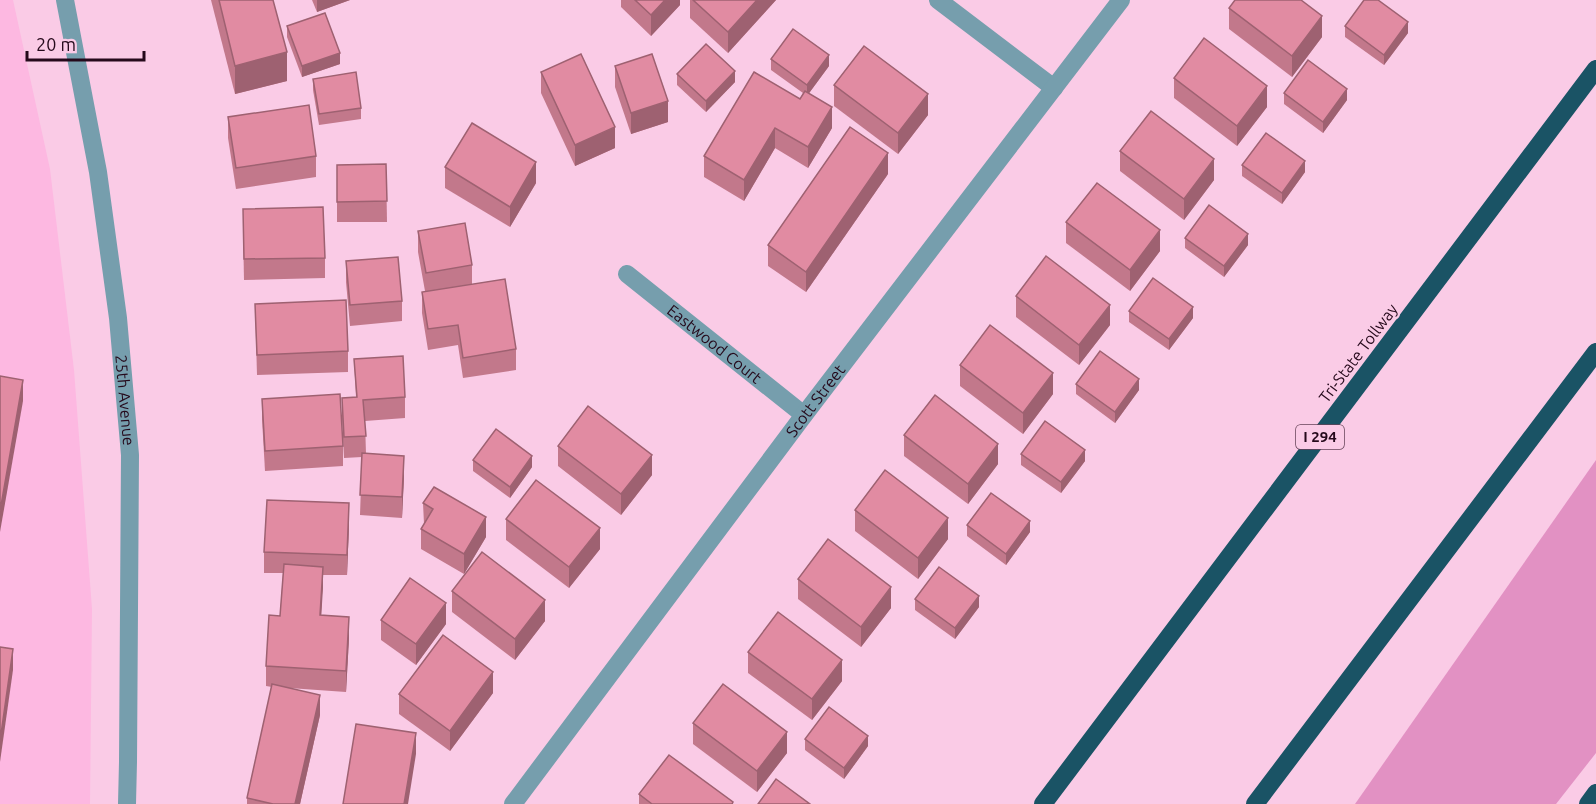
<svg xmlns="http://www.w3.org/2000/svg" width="1596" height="804" viewBox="0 0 1596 804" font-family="Ubuntu,sans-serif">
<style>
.built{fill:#fdb8e1}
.green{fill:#e291c3}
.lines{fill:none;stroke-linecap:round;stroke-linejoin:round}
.minor{stroke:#769ead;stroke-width:18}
.motorway{stroke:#1a5365;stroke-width:18}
.wall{fill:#c2788b}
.shaded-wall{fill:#9e6171}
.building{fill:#e18ba2;stroke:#9e6171;stroke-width:1.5}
.labels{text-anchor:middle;stroke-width:4.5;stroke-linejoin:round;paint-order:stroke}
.shield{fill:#facbe6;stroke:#654358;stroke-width:1.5}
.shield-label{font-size:15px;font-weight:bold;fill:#25091b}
.street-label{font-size:16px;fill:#25091b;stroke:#facbe6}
</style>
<rect width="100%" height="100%" fill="#facbe6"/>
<polygon class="built" points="0,0 13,0 50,169 74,370 92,609 90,804 0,804"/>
<polygon class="green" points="1596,460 1596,753 1556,804 1355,804"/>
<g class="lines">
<g class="minor">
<path id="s1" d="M65 0 98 172 118 318 130 455 128 762 127 804"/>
<polyline points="938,0 1054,88"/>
<path id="s2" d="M627 274 804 415"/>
<path id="s3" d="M513 804 804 415 1121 0"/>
</g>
<g class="motorway">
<polyline points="1043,804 1596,69"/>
<polyline points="1255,804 1596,352"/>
<polyline points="1588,804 1596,793"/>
</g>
</g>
<g class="wall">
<polygon points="211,0 273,0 287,81 235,94"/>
<polygon points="312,0 350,0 317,12"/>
<polygon points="621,0 680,0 680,5 651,36 621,7"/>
<polygon points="690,0 776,0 728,53 690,18"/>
<polygon points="1229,8 1322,37 1292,77 1229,29"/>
<polygon points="287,26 340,64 302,77 287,37"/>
<polygon points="1345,26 1408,33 1384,65 1345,37"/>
<polygon points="771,59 829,66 809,93 832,128 808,168 775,148 744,201 704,177 704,156 800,99 803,93 771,70"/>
<polygon points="615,66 668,122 631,134 615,87"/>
<polygon points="541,72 615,148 575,166 541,93"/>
<polygon points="677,74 735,82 706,112 677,85"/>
<polygon points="1174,78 1267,107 1237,146 1174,98"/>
<polygon points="313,79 361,108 361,119 319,125 313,90"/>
<polygon points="834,85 928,115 898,154 834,106"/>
<polygon points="1284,93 1347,100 1323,133 1284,104"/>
<polygon points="228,117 316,156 316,177 236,189 228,138"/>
<polygon points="1120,151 1214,180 1184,220 1120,171"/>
<polygon points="386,164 387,222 337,222 337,165"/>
<polygon points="1242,165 1305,172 1282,204 1242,176"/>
<polygon points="445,167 536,183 510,227 445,188"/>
<polygon points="888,174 806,292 768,266 768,245"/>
<polygon points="1066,222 1160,251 1130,291 1066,243"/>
<polygon points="243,229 325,258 325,278 244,280"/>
<polygon points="418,231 472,265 472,284 516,349 516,370 463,378 458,345 428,350 422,313 422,292 425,291 418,252"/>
<polygon points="1185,238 1248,245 1224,277 1185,248"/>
<polygon points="346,261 402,301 402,321 350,326 346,282"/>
<polygon points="1016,296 1110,325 1079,365 1016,317"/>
<polygon points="255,304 348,351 348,372 257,375"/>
<polygon points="1129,311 1193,318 1169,350 1129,322"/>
<polygon points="354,359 405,397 405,418 365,421 366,454 404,476 402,518 360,515 362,457 344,458 342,419 342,398 356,397"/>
<polygon points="960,365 1053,394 1023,434 960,386"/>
<polygon points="1076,384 1139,390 1115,423 1076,394"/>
<polygon points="262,399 343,446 343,466 265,471 262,419"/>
<polygon points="904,435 998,464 968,504 904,456"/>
<polygon points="558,446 652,475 621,515 558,466"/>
<polygon points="1021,454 1085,461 1061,493 1021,465"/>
<polygon points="473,460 532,467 510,498 473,471"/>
<polygon points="423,503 486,537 464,574 421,549 421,529 424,524"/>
<polygon points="855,510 948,539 918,579 855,531"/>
<polygon points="506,519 600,549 569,588 506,540"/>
<polygon points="349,524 347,575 323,575 321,615 349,638 346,692 289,688 320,715 300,804 247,804 247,798 272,687 266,686 266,666 280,616 283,573 264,573 264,552"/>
<polygon points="967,525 1030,532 1006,565 967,536"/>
<polygon points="798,579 891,608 861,647 798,599"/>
<polygon points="452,591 545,621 515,660 452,612"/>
<polygon points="915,599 979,607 955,639 915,610"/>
<polygon points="381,620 446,624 416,665 381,640"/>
<polygon points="748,652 842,681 812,720 748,673"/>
<polygon points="493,693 450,751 399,714 399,694"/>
<polygon points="693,723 787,753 757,792 693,744"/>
<polygon points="805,739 868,746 844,779 805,750"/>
<polygon points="639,794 733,804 639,804"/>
</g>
<g class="shaded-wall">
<polygon points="317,0 350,0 317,12"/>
<polygon points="665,0 680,0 680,5 651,36 651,15"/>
<polygon points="757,0 776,0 728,53 728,32"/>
<polygon points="1322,16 1322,37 1292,77 1292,56"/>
<polygon points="1408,22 1408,33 1384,65 1384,55"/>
<polygon points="287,52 287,81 235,94 235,66"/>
<polygon points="340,53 340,64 302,77 302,66"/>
<polygon points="829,55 829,66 807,96 807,85"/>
<polygon points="735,71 735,82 706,112 706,101"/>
<polygon points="1267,86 1267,107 1237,146 1237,126"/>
<polygon points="1347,89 1347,100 1323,133 1323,122"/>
<polygon points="928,94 928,115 898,154 898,133"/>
<polygon points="668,101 668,122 631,134 631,113"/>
<polygon points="832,107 832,128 808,168 808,147"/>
<polygon points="615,127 615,148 575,166 575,145"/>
<polygon points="775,128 775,148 744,201 744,180"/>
<polygon points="888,153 888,174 806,292 806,272"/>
<polygon points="1214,159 1214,180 1184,220 1184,199"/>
<polygon points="1305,161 1305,172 1282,204 1282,193"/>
<polygon points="536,162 536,183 510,227 510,207"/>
<polygon points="1160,230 1160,251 1130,291 1130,270"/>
<polygon points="1248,234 1248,245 1224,277 1224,266"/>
<polygon points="1110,305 1110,325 1079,365 1079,345"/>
<polygon points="1193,307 1193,318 1169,350 1169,339"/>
<polygon points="1053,373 1053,394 1023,434 1023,413"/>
<polygon points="1139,379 1139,390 1115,423 1115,412"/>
<polygon points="23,380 23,401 0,532 0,511"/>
<polygon points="998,444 998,464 968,504 968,484"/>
<polygon points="1085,450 1085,461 1061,493 1061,482"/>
<polygon points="652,455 652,475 621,515 621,494"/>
<polygon points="404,456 404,476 402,518 402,497"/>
<polygon points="532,456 532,467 510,498 510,487"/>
<polygon points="349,503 349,524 347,575 347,555"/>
<polygon points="486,517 486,537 464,574 464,554"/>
<polygon points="948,518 948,539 918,579 918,558"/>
<polygon points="1030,521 1030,532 1006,565 1006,554"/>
<polygon points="600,528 600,549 569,588 569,567"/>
<polygon points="323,567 323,588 320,636 320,615"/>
<polygon points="891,587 891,608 861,647 861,627"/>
<polygon points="979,596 979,607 955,639 955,628"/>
<polygon points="545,600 545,621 515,660 515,639"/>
<polygon points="446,603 446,624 416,665 416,644"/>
<polygon points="349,617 349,638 346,692 346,671"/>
<polygon points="13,649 13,670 0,762 0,741"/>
<polygon points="842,660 842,681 812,720 812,699"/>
<polygon points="493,672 493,693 450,751 450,731"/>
<polygon points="320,695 320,715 300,804 295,804"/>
<polygon points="787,732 787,753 757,792 757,771"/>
<polygon points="416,733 416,754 408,804 404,804"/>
<polygon points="868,736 868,746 844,779 844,768"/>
</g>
<g class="building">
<polygon points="219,0 273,0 287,52 235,66"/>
<polygon points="635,0 665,0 651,15"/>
<polygon points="693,0 757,0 728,32"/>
<polygon points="1235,0 1301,0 1322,16 1292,56 1229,8"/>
<polygon points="1364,0 1378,0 1408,22 1384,55 1345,26"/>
<polygon points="325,13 340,53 302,66 287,26"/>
<polygon points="793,29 829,55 807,85 771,59"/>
<polygon points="1204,38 1267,86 1237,126 1174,78"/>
<polygon points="706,44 735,71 706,101 677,74"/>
<polygon points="864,46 928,94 898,133 834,85"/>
<polygon points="581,54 615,127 575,145 541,72"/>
<polygon points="652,54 668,101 631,113 615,66"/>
<polygon points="1308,60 1347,89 1323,122 1284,93"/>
<polygon points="356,72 361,108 319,114 313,79"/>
<polygon points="754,72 800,99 805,91 832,107 808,147 775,128 744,180 704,156"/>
<polygon points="309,105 316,156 236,168 228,117"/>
<polygon points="1151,111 1214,159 1184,199 1120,151"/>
<polygon points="472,123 536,162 510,207 445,167"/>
<polygon points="850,127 888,153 806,272 768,245"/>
<polygon points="1266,133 1305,161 1282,193 1242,165"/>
<polygon points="386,164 387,201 337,202 337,165"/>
<polygon points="1097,183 1160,230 1130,270 1066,222"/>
<polygon points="1209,205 1248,234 1224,266 1185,238"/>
<polygon points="323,207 325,258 244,259 243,209"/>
<polygon points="465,223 472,265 426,273 418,231"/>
<polygon points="1046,256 1110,305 1079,345 1016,296"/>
<polygon points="398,257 402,301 350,305 346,261"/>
<polygon points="1153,278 1193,307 1169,339 1129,311"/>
<polygon points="505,279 516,349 463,358 458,325 428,329 422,292"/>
<polygon points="346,300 348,351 257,355 255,304"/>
<polygon points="990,325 1053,373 1023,413 960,365"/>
<polygon points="1100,351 1139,379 1115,412 1076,384"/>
<polygon points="403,356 405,397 363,400 366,436 344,437 342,398 357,397 354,359"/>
<polygon points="0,376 23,380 0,511"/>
<polygon points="340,394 343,446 265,451 262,399"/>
<polygon points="935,395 998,444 968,484 904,435"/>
<polygon points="588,406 652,455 621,494 558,446"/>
<polygon points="1045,421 1085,450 1061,482 1021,454"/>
<polygon points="496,429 532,456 510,487 473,460"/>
<polygon points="362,453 404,456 402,497 360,495"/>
<polygon points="885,470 948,518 918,558 855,510"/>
<polygon points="536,480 600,528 569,567 506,519"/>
<polygon points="434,487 486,517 464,554 421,529 433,509 423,503"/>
<polygon points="991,493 1030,521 1006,554 967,525"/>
<polygon points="267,500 349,503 347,555 264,552"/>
<polygon points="828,539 891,587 861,627 798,579"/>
<polygon points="482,552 545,600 515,639 452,591"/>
<polygon points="284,564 323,567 320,615 349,617 346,671 266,666 269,615 280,616"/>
<polygon points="939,567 979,596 955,628 915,599"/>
<polygon points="410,578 446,603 416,644 381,620"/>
<polygon points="778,612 842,660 812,699 748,652"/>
<polygon points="443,635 493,672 450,731 399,694"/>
<polygon points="0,647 13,649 0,741"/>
<polygon points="272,684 320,695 295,804 273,804 247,798"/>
<polygon points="723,684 787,732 757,771 693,723"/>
<polygon points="829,707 868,736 844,768 805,739"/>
<polygon points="356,724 416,733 404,804 343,804"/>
<polygon points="669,755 733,802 732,804 652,804 639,794"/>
<polygon points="776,779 810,804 758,804"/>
</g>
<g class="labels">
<rect class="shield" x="1296" y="425" width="48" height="24" rx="4.5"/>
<g class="shield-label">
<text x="1320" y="442">I 294</text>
</g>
<g class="street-label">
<text dy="6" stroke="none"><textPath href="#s2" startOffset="112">Eastwood Court</textPath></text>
<text transform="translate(1358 353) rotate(-53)" y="6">Tri-State Tollway</text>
<text dy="6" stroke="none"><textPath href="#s1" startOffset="405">25th Avenue</textPath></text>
<text dy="6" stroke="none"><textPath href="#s3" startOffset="504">Scott Street</textPath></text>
</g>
</g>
<path d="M27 51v9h117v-9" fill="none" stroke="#25091b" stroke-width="3"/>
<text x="36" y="51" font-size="18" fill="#25091b" stroke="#facbe6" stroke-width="4.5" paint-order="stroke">20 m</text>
</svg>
